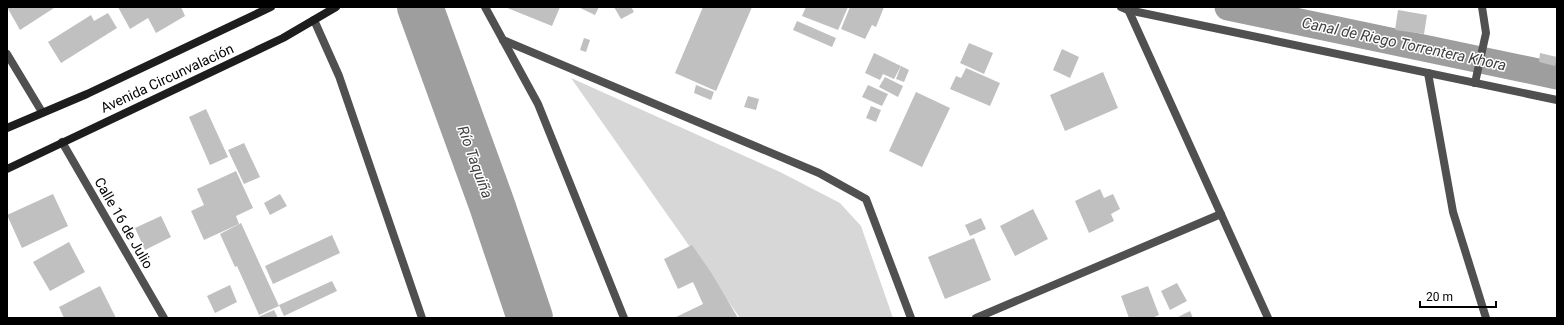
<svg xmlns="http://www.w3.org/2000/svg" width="1564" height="325" viewBox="0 0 1564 325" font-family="Roboto,sans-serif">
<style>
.green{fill:#d7d7d7}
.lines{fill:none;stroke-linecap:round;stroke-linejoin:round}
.canal{stroke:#9e9e9e;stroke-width:27}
.river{stroke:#9e9e9e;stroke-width:46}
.building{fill:#c0c0c0}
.street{stroke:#505050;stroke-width:8}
.secondary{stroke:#1d1d1d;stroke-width:8}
.labels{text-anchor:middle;stroke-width:3;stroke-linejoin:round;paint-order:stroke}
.street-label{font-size:14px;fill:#000;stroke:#fff}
.water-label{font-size:15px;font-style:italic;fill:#3f3f3f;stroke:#fff}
</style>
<rect width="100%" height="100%" fill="#fff"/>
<polygon class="green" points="571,78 780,172 840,203 861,226 893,318 740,318"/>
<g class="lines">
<polyline class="canal" points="1228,7 1557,76"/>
<polyline class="river" points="420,7 492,205 530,318"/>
</g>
<g class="building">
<polygon points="7,7 53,7 54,8 20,30"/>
<polygon points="118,7 181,7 185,16 156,33 148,18 130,29"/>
<polygon points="505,7 560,7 552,26"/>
<polygon points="578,7 599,7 595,15"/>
<polygon points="614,7 631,7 634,12 621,19"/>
<polygon points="703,7 752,7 716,91 675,73"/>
<polygon points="806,7 848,7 838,30 802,16"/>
<polygon points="850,7 884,7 876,27 872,25 865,39 841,29"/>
<polygon points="1398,10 1427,15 1424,34 1395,30"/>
<polygon points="108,13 117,28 61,63 48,42 91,15 94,21"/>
<polygon points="797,21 836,38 832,47 793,30"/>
<polygon points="584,38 590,40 586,52 580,50"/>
<polygon points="969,43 993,53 984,74 960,63"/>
<polygon points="1062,49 1079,57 1070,78 1053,70"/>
<polygon points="874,53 901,66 894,79 883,74 880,80 865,73"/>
<polygon points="1540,53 1557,57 1555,66 1539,62"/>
<polygon points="901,66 909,70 904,82 896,79"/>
<polygon points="966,68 1000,83 990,106 950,89 956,76 961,78"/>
<polygon points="1103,72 1118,108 1065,131 1050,95"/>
<polygon points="885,77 903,86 898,97 879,87"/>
<polygon points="696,85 714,92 711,100 694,93"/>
<polygon points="868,85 888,94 882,106 862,97"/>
<polygon points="916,92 950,108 922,167 889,151"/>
<polygon points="748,96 759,99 756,110 744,107"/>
<polygon points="871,106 881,110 876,122 866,118"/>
<polygon points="206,109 228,157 210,165 189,117"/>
<polygon points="244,143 260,177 244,184 228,150"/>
<polygon points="236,171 253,208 236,216 239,224 204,240 191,211 204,205 197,189"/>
<polygon points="1100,189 1104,198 1113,194 1120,209 1111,214 1114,221 1089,233 1075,201"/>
<polygon points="53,194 68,226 22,248 7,215"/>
<polygon points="280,194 287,206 270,215 264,203"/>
<polygon points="1033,209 1048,239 1015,256 1000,226"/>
<polygon points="161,216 171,237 145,250 135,228"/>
<polygon points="981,218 986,229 970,236 965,225"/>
<polygon points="241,223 279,306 259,315 237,266 235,267 220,234"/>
<polygon points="332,235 340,253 273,284 265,266"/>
<polygon points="974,238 991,280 945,299 928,257"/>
<polygon points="69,242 85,272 50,291 33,262"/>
<polygon points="692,245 712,274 738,318 674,318 703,304 693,282 678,289 664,259"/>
<polygon points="332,281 337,291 284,316 279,305"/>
<polygon points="1177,283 1187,301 1170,310 1161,291"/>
<polygon points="230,285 237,302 215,313 207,296"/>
<polygon points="100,286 116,318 64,318 59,307"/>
<polygon points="1148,286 1159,315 1152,318 1129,318 1121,296"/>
<polygon points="274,310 278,318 256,318"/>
<polygon points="1190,311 1193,318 1176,318"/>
</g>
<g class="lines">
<g class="street">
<polyline points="485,7 538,104 624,318"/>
<polyline points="1121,7 1128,10 1557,100"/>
<polyline points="1127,7 1268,318"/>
<polyline points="314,20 339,76 422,318"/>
<polyline points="503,40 819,173 866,199 911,318"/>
<polyline points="7,54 42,112"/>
<polyline points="1428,73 1453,212 1486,318"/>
<polyline points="1475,83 1486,33 1482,7"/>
<polyline points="62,142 164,318"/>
<polyline points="976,318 1221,214"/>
</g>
<g class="secondary">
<polyline points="7,128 87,94 271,7"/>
<polyline points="7,169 283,38 336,7"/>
</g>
</g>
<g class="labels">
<g class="street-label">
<text transform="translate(167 78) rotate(-25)" y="5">Avenida Circunvalación</text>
<text transform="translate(124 223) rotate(60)" y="5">Calle 16 de Julio</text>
</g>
<g class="water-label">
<text transform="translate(1404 44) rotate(12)" y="5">Canal de Riego Torrentera Khora</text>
<text transform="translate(475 162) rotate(70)" y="5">Río Taquiña</text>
</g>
</g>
<rect width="1564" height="325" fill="none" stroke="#000000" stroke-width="16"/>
<path d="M1420 301v6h76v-6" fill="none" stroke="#000000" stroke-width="2"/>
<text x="1426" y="301" font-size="12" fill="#000000" stroke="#ffffff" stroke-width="3" paint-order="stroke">20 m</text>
</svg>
